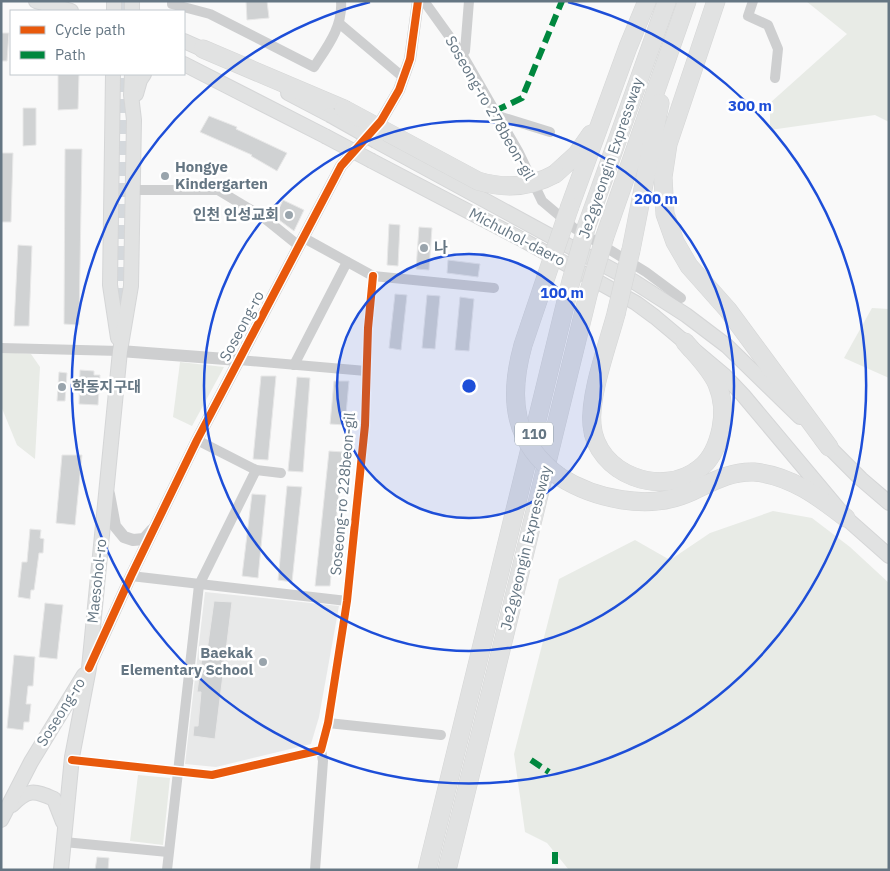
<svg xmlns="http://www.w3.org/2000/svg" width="890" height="871" viewBox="0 0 890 871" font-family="'IBM Plex Sans','Noto Sans KR',sans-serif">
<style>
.built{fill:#e8e9e9}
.green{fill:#e8ebe6}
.building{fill:#d0d2d3;stroke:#e8e8e8}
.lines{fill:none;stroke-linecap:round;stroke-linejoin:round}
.secondary-tunnel{stroke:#d4d8dc;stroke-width:14;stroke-dasharray:14 7;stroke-linecap:butt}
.secondary-casing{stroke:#d5d6d7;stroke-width:16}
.motorway-casing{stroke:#d5d6d6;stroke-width:19}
.minor{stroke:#cecfd0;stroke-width:10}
.tertiary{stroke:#cecfd0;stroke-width:12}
.secondary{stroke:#e1e2e2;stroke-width:14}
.motorway{stroke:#e1e2e2;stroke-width:18}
.secondary-bridge-casing{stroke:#d5d6d7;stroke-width:16;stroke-linecap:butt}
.motorway-bridge-casing{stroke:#d5d6d6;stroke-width:19;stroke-linecap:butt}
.secondary-bridge{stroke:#e1e2e2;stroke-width:14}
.motorway-bridge{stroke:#e1e2e2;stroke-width:18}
.quiet{stroke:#00873e;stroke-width:6;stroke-dasharray:12 6;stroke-linecap:butt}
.cycleway-casing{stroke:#fff;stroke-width:11}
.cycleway{stroke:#e8590c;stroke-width:8}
.ring{fill:none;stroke:#1d4ed8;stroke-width:2.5}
.poi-dot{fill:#99a4ac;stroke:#fff;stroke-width:2}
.labels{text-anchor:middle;stroke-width:5;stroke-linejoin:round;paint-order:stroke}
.shield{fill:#fff;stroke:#939fa8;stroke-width:1}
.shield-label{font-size:14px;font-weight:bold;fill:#657683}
.street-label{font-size:15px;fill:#657683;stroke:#fff}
.poi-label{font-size:15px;font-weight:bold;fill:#657683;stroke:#fff;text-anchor:start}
.centre{fill:#1d4ed8;stroke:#fff;stroke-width:2.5}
.ring-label{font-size:15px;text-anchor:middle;font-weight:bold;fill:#1d4ed8;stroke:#fff;stroke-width:5;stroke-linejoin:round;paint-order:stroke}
</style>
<rect width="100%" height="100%" fill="#f9f9f9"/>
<polygon class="built" points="205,592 339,606 319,717 311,744 216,767 185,764"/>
<g class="green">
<polygon points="806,1 889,1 889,122 875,115 770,130 770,103 847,34"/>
<polygon points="872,308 889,309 889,378 844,358"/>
<polygon points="1,352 31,354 40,367 35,459 17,445 1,406"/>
<polygon points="180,362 224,367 192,426 173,417"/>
<polygon points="773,511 812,518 850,547 889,583 889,870 569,870 547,843 525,832 514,754 559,579 635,540 670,560 710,533"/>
<polygon points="138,775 170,778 163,845 130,841"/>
</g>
<g class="building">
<polygon points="246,1 267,1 269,18 247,20"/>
<polygon points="1,33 9,33 7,61 1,61"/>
<polygon points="58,74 79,74 78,109 58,110"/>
<polygon points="23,108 36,108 36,145 23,146"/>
<polygon points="209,116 237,127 236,129 287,153 277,171 251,156 252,155 200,132"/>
<polygon points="65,149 82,149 79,325 64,324"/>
<polygon points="1,153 13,153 11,222 1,222"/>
<polygon points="283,200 304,210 294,231 275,217"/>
<polygon points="389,224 400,225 398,266 387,265"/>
<polygon points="419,227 432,228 429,270 416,269"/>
<polygon points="18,245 32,246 29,326 14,326"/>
<polygon points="448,260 480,264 478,277 447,273"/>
<polygon points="395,294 407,295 401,350 389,348"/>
<polygon points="427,295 440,296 435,349 422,348"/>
<polygon points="460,297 474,299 469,351 455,350"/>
<polygon points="80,370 94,371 94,375 100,375 98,405 79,404"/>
<polygon points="59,372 67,373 65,401 57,401"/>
<polygon points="261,376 276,376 268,460 253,459"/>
<polygon points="297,377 310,378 303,472 288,471"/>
<polygon points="334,381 349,381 345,425 330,424"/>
<polygon points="329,451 343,452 330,586 315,586"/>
<polygon points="62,455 82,455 75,525 56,523"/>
<polygon points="287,486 302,487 292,582 278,580"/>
<polygon points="252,494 266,495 258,578 242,576"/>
<polygon points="30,529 41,530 40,538 44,539 43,553 39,553 34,590 31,590 30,599 18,597 22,562 27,562"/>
<polygon points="214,601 232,602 215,739 193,736 194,726 198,726 201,692 197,692 203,651 207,651"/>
<polygon points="45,603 63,605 57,659 39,657"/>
<polygon points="14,655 35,657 33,686 28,686 26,704 31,704 29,722 24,722 23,730 7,728"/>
<polygon points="97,857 109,858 108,870 95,870"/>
</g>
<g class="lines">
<g class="secondary-tunnel">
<polyline points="123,11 123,1"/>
<polyline points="121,323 123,74"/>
</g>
<g class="secondary-casing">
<g id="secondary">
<polyline points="36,1 71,11"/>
<polyline points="114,11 114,1"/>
<polyline points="132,11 132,1"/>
<polyline points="184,41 211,53"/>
<polyline points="184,64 325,136"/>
<polyline points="113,74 110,285 118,338"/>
<polyline points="288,93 330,115"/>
<polyline points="136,94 140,80 144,74"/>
<polyline points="376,141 633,281 686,315 727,346 800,417"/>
<polyline points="372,161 523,240 636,303 655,317 724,375 743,395 846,518 889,556"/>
<polyline points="822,440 861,479 889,503"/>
<path d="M12 805C28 789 34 790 54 799L63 822"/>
<polyline points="1,820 31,762 84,675"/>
<polyline points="61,870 72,757 89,668 120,351 131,286 134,120 131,95 132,74"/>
</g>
</g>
<g class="motorway-casing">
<g id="motorway">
<polyline points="716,1 668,144 663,177 665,214 675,242 689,266 728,310 829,447"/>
<polyline points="203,49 344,109"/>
<polyline points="555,174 577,154 591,134"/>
<polyline points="570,206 628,47 647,1"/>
<polyline points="587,225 667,1"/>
<polyline points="605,236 687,1"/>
<polyline points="631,250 660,103"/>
<path d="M616 314C608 344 589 395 592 425 596 474 662 499 700 468 712 459 718 443 721 429 724 414 723 398 717 384 710 368 696 355 685 342"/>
<path d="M560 477C595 499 647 510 686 494 709 484 728 471 754 472 790 475 819 497 846 518"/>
<polyline points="427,870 571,281"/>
<polyline points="447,870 589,291"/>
</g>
</g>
<g class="minor">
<path d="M172 1V4L210 14 314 67C327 47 343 27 341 1"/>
<polyline points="424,1 462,54 518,151 542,201 574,228 646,272 681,298"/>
<polyline points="753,1 748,16 768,25 778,49 775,78"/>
<polyline points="340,24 404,78"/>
<polyline points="462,54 465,51 469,1"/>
<polyline points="498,116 550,132"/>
<polyline points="133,190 218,190 263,217 299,246"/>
<polyline points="304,238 373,276 494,288"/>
<polyline points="1,348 120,351"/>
<polyline points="239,360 366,371"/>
<polyline points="294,365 347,262"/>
<polyline points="197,440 256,470 281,473"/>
<polyline points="131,576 347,601"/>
<polyline points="328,723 441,735"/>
<polyline points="72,760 212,775 321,750 328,723 347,601 365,425 368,328 373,276"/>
<polyline points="64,842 168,852"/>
<polyline points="167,870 199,585 256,470"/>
<polyline points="315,870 323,761 321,750"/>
</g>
<g class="tertiary">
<polyline points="120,351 239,360"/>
<polyline points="109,494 115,526 124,537 133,540 144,539 152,530"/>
<polyline points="91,664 131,576 197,440 341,166 381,121 399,90 410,59 418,1"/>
</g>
<use href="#secondary" class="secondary"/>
<use href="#motorway" class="motorway"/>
<g class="secondary-bridge-casing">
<g id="secondary-bridge">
<polyline points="330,115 376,141"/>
<polyline points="325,136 372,161"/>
</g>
</g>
<g class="motorway-bridge-casing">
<g id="motorway-bridge">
<path d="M344 109 478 181C505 189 530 188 555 174"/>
<polyline points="571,281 587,225"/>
<polyline points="589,291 605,236"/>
<polyline points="616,314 631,250"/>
<path d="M560 477C513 443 508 399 523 345L570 206"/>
</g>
</g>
<use href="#secondary-bridge" class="secondary-bridge"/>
<use href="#motorway-bridge" class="motorway-bridge"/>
<g class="quiet">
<polyline points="495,111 522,98 562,1"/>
<polyline points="531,760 549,772"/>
<polyline points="555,852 555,870"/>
</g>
<g class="cycleway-casing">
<g id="cycleway">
<polyline points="89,668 131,576 197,440 341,166 381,121 399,90 410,59 418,1"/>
<polyline points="72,760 212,775 321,750 328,723 347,601 365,425 368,328 373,276"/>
</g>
</g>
<use href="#cycleway" class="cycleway"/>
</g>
<circle cx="469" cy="386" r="132" fill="#1d4ed8" fill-opacity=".12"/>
<g class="ring">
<circle cx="469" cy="386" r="132"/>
<circle cx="469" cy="386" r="265"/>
<path d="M568 2A397 397 0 1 1 370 2"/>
</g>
<g class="poi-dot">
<circle cx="165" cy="176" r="5"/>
<circle cx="289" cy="215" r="5"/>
<circle cx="424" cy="248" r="5"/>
<circle cx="62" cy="387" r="5"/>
<circle cx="263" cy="662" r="5"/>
</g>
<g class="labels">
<rect class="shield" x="515" y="422.5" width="38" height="23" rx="4"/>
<g class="shield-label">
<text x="534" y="439">110</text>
</g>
<g class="street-label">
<text transform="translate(490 108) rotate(60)" y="5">Soseong-ro 278beon-gil</text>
<text transform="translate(611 158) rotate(-71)" y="5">Je2gyeongin Expressway</text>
<text transform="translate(517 237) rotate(28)" y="5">Michuhol-daero</text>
<text transform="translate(242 326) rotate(-62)" y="5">Soseong-ro</text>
<text transform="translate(343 494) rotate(-85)" y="5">Soseong-ro 228beon-gil</text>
<text transform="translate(526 548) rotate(-76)" y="5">Je2gyeongin Expressway</text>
<text transform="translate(97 581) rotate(-84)" y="5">Maesohol-ro</text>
<text transform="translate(61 712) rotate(-58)" y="5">Soseong-ro</text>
</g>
<g class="poi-label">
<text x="175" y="172">Hongye<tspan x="175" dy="17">Kindergarten</tspan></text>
<text x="279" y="220" text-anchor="end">인천 인성교회</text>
<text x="434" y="253">나</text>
<text x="72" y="392">학동지구대</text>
<text x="253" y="658" text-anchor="end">Baekak<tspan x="253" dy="17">Elementary School</tspan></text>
</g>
</g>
<circle cx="469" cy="386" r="8" class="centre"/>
<g class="ring-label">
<text x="750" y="111">300 m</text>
<text x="656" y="204">200 m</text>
<text x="562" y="298">100 m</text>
</g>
<rect width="890" height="871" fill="none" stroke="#657683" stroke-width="5"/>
<rect x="10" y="10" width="175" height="65" fill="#ffffff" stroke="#c1c8cd"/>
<rect x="20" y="26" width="25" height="8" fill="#e8590c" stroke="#c1c8cd"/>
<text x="55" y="35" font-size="15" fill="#657683">Cycle path</text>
<rect x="20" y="51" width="25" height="8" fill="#00873e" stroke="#c1c8cd"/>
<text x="55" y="60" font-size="15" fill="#657683">Path</text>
</svg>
